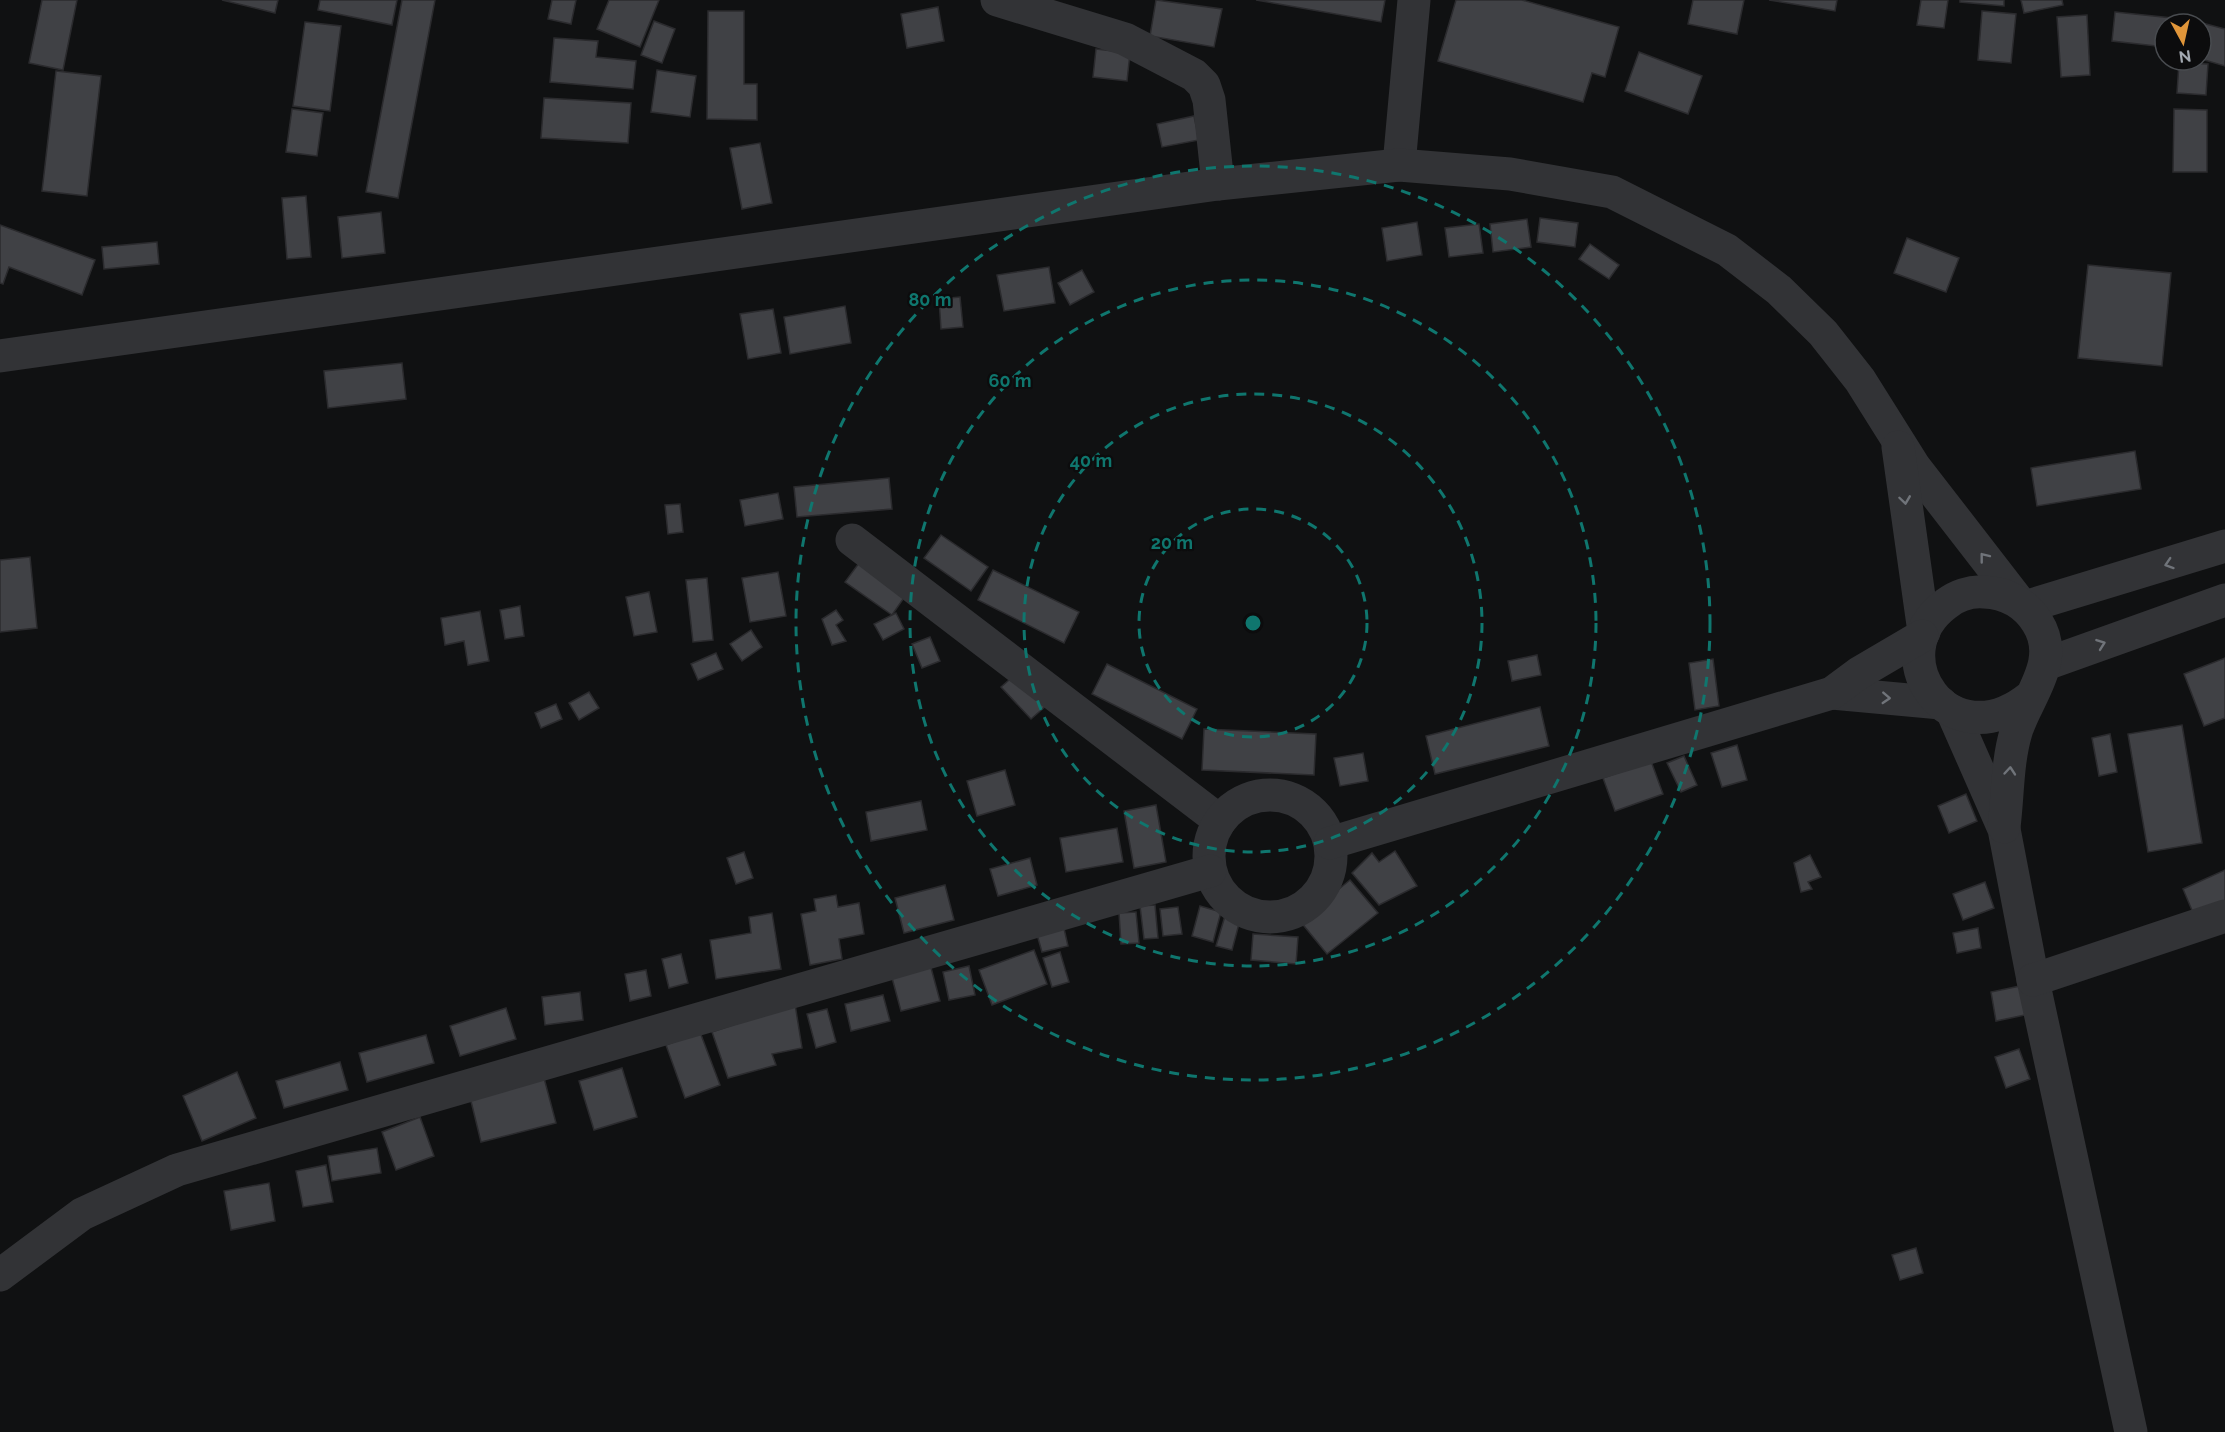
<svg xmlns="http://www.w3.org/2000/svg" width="2225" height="1432" viewBox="0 0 2225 1432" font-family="Raleway,sans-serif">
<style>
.building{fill:#404145;stroke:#2b2b2e;stroke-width:1.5}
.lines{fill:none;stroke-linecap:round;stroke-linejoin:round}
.minor{stroke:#323336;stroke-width:33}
.oneway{stroke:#70747a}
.ring{fill:none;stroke:#0f766e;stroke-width:3;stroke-dasharray:10 8}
.centre{fill:#0f766e;stroke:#0c0c0d;stroke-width:3}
.ring-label{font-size:18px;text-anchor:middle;font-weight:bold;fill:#0f766e;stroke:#0c0c0d;stroke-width:4.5;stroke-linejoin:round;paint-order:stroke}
</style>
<rect width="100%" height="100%" fill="#101112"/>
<g class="building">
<polygon points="42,0 77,0 63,70 29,63"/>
<polygon points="222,0 278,0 275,13"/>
<polygon points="320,0 397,0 392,25 318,10"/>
<polygon points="402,0 435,0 398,198 366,192"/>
<polygon points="552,0 576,0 571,24 548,19"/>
<polygon points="609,0 659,0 640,47 597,29"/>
<polygon points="1156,0 1222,9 1214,47 1150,36"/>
<polygon points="1256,0 1385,0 1381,22"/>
<polygon points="1456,0 1522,0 1619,27 1605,77 1592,73 1583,102 1438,61"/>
<polygon points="1693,0 1744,0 1737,34 1688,24"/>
<polygon points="1769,0 1837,0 1835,11"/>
<polygon points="1921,0 1948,0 1944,28 1917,25"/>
<polygon points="1960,0 2004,0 2004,6 1960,2"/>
<polygon points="2021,0 2062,0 2063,5 2024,13"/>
<polygon points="938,7 944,41 907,48 901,14"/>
<polygon points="708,11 744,11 744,84 757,84 757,120 707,119"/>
<polygon points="1982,11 2016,14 2011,63 1978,60"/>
<polygon points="2115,12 2182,19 2181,24 2165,24 2165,47 2112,41"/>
<polygon points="2087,15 2090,75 2061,77 2057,17"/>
<polygon points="2191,20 2225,29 2225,66 2201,59 2201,24 2190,24"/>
<polygon points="654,21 675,29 662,63 641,55"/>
<polygon points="305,22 341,26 330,111 293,106"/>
<polygon points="554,38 598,41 596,57 636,61 633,89 550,82"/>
<polygon points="1096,49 1130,53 1127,81 1093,77"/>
<polygon points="1639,52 1702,76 1688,114 1625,91"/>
<polygon points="2179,63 2208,64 2206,95 2177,93"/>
<polygon points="657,70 696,76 690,117 651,112"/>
<polygon points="56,71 101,76 87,196 42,191"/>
<polygon points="544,98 631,103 628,143 541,138"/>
<polygon points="292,109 323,113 317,156 286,152"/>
<polygon points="2174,109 2207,110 2207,172 2173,172"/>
<polygon points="1194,116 1199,140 1162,147 1157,124"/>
<polygon points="760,143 772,203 742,209 730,148"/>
<polygon points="306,196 311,257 287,259 282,198"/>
<polygon points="381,212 385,253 342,258 338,217"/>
<polygon points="1540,218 1578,223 1575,247 1537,242"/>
<polygon points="1527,219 1531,247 1493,252 1490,224"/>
<polygon points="1417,222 1422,255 1387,261 1382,228"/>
<polygon points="1479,224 1483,253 1449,257 1445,228"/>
<polygon points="0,225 95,260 82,295 9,267 3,284 0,283"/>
<polygon points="1907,238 1959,258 1946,292 1894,273"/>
<polygon points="157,242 159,264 104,269 102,247"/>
<polygon points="1590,244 1619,265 1609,279 1579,259"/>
<polygon points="2088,265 2171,273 2162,366 2078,358"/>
<polygon points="1049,267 1055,303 1004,311 997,275"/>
<polygon points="1082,270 1094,292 1070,305 1058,283"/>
<polygon points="960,297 963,327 941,329 939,299"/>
<polygon points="845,306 851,343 790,354 784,317"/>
<polygon points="773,309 781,353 748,359 740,314"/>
<polygon points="402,363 406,399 328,408 324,371"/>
<polygon points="2135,451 2141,489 2037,506 2031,468"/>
<polygon points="889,478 892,509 797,517 794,487"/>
<polygon points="778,493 783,519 745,526 740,500"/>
<polygon points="680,504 683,532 668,534 665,505"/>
<polygon points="941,535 988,567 971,591 924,558"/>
<polygon points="30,557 37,628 0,632 0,560"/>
<polygon points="862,559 908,592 892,615 845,582"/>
<polygon points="993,570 1079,612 1064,643 978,600"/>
<polygon points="778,572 786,616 750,622 742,578"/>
<polygon points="707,578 713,640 693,642 686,580"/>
<polygon points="649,592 657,632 634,636 626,597"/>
<polygon points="520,606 524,636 505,639 500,610"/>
<polygon points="836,610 843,620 836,625 846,641 832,645 822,619"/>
<polygon points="480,611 489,661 468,665 464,641 445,645 441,618"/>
<polygon points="896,613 904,629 883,640 874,624"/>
<polygon points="751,630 762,647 742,661 730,644"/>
<polygon points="930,637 940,661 922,668 912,644"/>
<polygon points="716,653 723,669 698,680 691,664"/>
<polygon points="1537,655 1541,675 1512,681 1508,661"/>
<polygon points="2225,658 2225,718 2204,726 2184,674"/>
<polygon points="1713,659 1719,706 1695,710 1689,663"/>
<polygon points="1107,664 1197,709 1182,739 1092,694"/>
<polygon points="1017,673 1047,705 1031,719 1001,687"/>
<polygon points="589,692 599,708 579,720 569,703"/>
<polygon points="556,704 562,719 541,728 535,713"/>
<polygon points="1540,707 1549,746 1435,774 1426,736"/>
<polygon points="2182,725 2202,843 2148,852 2128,734"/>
<polygon points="1204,729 1316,734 1314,775 1202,770"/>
<polygon points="2110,734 2117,772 2099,776 2092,738"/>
<polygon points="1737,745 1747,780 1722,787 1711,753"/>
<polygon points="1363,753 1368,781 1340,786 1334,758"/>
<polygon points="1684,756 1697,785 1681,792 1667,763"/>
<polygon points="1651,761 1663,794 1615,811 1603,778"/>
<polygon points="1005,770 1015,805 977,816 967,781"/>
<polygon points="1966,794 1977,821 1949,833 1938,806"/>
<polygon points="921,801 927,830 871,841 866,812"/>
<polygon points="1156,805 1166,862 1134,868 1124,811"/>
<polygon points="1117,828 1123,862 1066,872 1060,838"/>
<polygon points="1395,851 1417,886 1379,905 1352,873 1372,853 1379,862"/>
<polygon points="744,852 753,878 736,884 727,858"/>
<polygon points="1810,855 1821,877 1808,882 1812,889 1801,892 1794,863"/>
<polygon points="1030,858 1037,885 998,896 990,869"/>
<polygon points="2225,870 2225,901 2194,915 2183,889"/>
<polygon points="1350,880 1378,913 1327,954 1300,921"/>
<polygon points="1985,882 1994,908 1963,920 1953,894"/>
<polygon points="945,885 954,920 904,933 895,898"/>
<polygon points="836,895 838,907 859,903 864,934 839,939 842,959 810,965 801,914 816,911 814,899"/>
<polygon points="1155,905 1158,938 1144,939 1140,906"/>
<polygon points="1200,906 1221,912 1213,942 1192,936"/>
<polygon points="1178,907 1182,934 1163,936 1160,909"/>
<polygon points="1136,912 1139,943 1121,944 1119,913"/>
<polygon points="772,913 781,969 716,979 710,940 751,933 749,917"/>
<polygon points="1225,916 1240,920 1232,950 1216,946"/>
<polygon points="1063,924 1068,946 1042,952 1036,931"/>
<polygon points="1978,928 1981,948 1957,953 1953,933"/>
<polygon points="1253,934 1298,937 1296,964 1251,960"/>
<polygon points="1034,950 1047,984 992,1005 979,970"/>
<polygon points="1060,952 1069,982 1052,987 1043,958"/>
<polygon points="681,954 688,983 669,988 662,959"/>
<polygon points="930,964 940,1001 901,1011 891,974"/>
<polygon points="969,966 975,995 949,1000 943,972"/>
<polygon points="646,970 651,996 630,1001 625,974"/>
<polygon points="2020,986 2025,1015 1996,1021 1991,992"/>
<polygon points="580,992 583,1020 545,1025 542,997"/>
<polygon points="883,995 890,1021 851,1031 845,1004"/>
<polygon points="795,1004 802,1048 772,1054 776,1065 728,1078 712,1032"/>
<polygon points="506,1008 516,1039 460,1056 450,1026"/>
<polygon points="827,1009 836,1042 816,1048 807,1014"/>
<polygon points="700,1032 720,1085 685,1098 666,1045"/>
<polygon points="426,1035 434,1063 367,1082 359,1053"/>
<polygon points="2019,1049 2030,1079 2006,1088 1995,1057"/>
<polygon points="340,1062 348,1090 284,1108 276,1081"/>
<polygon points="622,1068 637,1117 594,1130 579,1081"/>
<polygon points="237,1072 256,1118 202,1141 183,1096"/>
<polygon points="544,1078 556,1123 481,1142 470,1097"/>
<polygon points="420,1117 434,1156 396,1170 382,1132"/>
<polygon points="377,1148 381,1173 332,1181 328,1156"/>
<polygon points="326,1165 333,1202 303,1207 296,1171"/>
<polygon points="269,1183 275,1221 231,1230 224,1191"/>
<polygon points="1916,1248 1923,1273 1900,1280 1892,1255"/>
</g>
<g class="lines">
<g class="minor">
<polyline points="997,0 1125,39 1194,75 1204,85 1209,100 1218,184"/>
<polyline points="1399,165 1414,0"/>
<polyline points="0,356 1218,184 1399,165 1510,174 1612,192 1727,250 1779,290 1823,333 1860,380 1914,466 2020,603"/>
<polyline points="1898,447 1924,632"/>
<polyline points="852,540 1220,821"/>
<polyline points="2025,607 2225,546"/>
<polyline points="2046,664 2225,600"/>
<polyline points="1832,693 1941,703"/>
<polyline points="1952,711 2004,829 2033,980 2131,1432"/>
<circle cx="1270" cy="856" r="61"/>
<path d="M2004 827C2008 795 2007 762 2016 732 2027 696 2062 661 2037 622 2025 603 2006 593 1984 592 1970 591 1956 596 1946 604 1878 655 1949 762 2030 697"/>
<polyline points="1330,843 1832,693 1859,673 1922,636"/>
<polyline points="2033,980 2225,916"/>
<polyline points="0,1275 82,1214 177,1170 1210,871"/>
</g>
</g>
<defs><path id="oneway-chevron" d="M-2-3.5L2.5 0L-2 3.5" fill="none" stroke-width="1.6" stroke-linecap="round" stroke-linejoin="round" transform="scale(1.5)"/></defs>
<g class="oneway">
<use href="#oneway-chevron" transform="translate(1905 500) rotate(82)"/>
<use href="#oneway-chevron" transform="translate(1984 557) rotate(-128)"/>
<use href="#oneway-chevron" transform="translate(2169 564) rotate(162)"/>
<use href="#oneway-chevron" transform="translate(2101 644) rotate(-20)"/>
<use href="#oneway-chevron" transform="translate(1886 698) rotate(3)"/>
<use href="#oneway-chevron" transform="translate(2010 771) rotate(-85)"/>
</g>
<g class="ring">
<circle cx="1253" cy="623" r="114"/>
<circle cx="1253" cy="623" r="229"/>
<circle cx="1253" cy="623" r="343"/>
<circle cx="1253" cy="623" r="457"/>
</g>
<circle cx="1253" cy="623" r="9" class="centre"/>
<g class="ring-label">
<text x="930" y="306">80 m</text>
<text x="1010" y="387">60 m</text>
<text x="1091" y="467">40 m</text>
<text x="1172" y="549">20 m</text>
</g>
<g transform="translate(2183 42) rotate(172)"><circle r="28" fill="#0c0c0d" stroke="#484b4f" stroke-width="1.5"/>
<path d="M0-4.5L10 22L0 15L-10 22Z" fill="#e1963a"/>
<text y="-9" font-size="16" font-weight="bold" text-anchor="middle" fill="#a3a9b1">N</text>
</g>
</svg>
